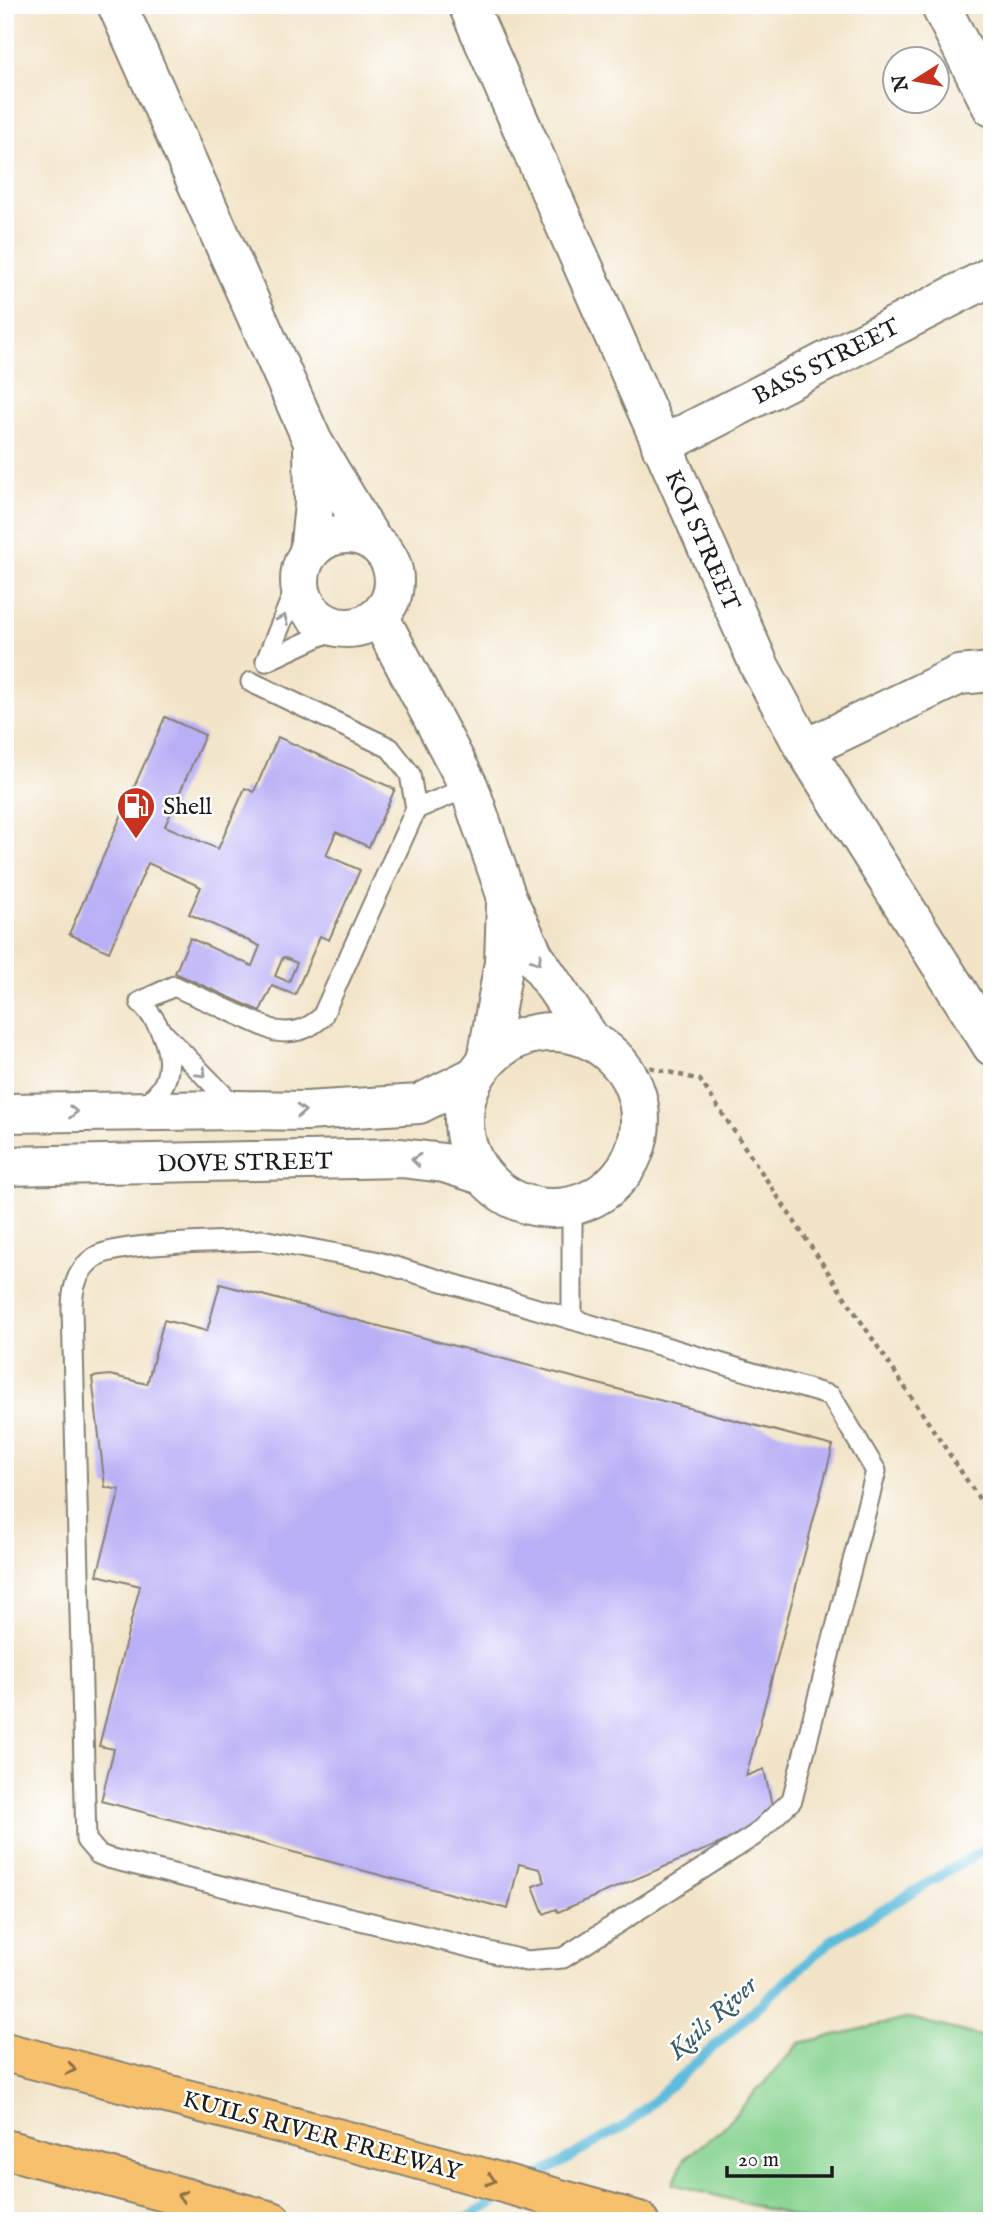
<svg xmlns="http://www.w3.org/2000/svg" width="997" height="2226" viewBox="0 0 997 2226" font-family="'IM FELL English',serif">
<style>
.green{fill:#88d390;stroke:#527856;stroke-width:2}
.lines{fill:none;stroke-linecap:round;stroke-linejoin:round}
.stream{stroke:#5dbbdb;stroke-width:10}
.building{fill:#b9aff6;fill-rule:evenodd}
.service-casing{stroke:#878072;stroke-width:23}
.minor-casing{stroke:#878072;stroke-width:42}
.motorway-casing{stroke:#878072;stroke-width:42}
.path{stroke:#878072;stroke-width:4.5;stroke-dasharray:5 5;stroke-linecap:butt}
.service{stroke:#fff;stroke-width:19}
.minor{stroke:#fff;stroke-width:38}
.motorway{stroke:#f7c06c;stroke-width:38}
.oneway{stroke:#999}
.oneway2{stroke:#8a6e44}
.labels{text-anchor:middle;stroke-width:5;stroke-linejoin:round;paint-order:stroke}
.street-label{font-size:24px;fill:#1c1c1c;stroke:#fff}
.poi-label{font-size:24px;fill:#1c1c1c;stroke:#fff;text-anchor:start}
.water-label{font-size:26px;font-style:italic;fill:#365c68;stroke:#fff}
</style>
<rect width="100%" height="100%" fill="#fff"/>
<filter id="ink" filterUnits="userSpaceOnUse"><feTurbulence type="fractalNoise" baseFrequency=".0143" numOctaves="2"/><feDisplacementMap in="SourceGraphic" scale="14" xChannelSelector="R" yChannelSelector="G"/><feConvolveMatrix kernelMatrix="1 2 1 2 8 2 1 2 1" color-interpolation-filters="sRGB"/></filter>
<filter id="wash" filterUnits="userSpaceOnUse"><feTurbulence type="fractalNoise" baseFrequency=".00686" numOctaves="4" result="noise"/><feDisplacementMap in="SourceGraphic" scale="28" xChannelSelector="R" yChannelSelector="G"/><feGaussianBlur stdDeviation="1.57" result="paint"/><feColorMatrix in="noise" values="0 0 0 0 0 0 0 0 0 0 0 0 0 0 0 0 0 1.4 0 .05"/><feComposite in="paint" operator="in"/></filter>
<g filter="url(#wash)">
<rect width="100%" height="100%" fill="#f2e4c8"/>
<polygon class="green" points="910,2018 992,2039 992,2221 810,2221 673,2184 684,2159 723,2128 800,2043"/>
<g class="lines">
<g class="stream">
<polyline points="531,2180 628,2124 832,1940 992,1845"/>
<polyline points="462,2221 508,2194"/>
</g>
</g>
<g id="blocks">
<g class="building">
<path d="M165 717 205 735 165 826 218 849 245 788 254 792 278 737 395 789 369 847 336 832 326 855 360 870 329 940 320 936 295 995 272 986 260 1011 175 973 190 938 252 966 260 946 189 914 201 887 148 863 109 952 69 934ZM283 957 297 963 289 982 275 976Z"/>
<polygon points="220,1284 833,1446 746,1776 764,1769 775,1820 558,1912 556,1909 544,1914 533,1886 545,1882 540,1869 519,1864 508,1909 101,1801 114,1749 99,1746 140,1586 97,1575 120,1490 105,1487 92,1377 110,1375 147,1384 164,1320 207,1331"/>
</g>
</g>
</g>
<g filter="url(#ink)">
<use href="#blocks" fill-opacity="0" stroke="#878072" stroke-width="2"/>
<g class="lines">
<g class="service-casing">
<g id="service">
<polyline points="266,661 300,577"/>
<polyline points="266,661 339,627"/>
<polyline points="416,809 469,787"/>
<polyline points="165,1035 238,1110"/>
<path d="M136 1108C186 1087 171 1033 140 1002L174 986 275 1031C294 1034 307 1030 322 1017L416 809 410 774 390 748 251 682"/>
<path d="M262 1240 375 1261 831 1396 876 1471 792 1800 755 1835 563 1958 526 1961 108 1858 98 1854 86 1840 72 1309C72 1288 77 1269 95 1257 117 1242 229 1242 262 1240Z"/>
<polyline points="572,1319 572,1207"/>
</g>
</g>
<g class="minor-casing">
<g id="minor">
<polyline points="117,5 313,442 371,539"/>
<polyline points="468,5 760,667 805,749 992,1046"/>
<polyline points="940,5 992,107"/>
<polyline points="661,446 992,276"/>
<circle cx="347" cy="581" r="47"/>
<polyline points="309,552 314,505 313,447"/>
<polyline points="379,616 469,787 507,898 534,956 591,1040"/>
<polyline points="805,749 959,675 992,672"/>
<circle cx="552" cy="1120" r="88"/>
<polyline points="487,1060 504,962 506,904"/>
<polyline points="5,1113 238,1110 306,1111 419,1104 475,1076"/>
<polyline points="5,1166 401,1158 444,1163 482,1175"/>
</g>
</g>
<g class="motorway-casing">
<g id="motorway">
<polyline points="5,2052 402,2155 639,2221"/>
<polyline points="5,2149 272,2221"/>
</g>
</g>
<polyline class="path" points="621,1060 700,1080 992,1518"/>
<use href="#service" class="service"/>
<use href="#minor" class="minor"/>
<use href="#motorway" class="motorway"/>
</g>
<defs><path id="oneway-chevron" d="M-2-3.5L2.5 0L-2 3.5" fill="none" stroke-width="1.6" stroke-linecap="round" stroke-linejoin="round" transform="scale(1.75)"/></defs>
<g class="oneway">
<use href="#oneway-chevron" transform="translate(283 619) rotate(-68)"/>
<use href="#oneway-chevron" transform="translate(537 960) rotate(59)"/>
<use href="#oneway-chevron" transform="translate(202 1073) rotate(46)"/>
<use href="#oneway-chevron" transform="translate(301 1111) rotate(-3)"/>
<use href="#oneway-chevron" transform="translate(73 1112)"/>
<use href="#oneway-chevron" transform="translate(416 1160) rotate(-174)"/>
</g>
<g class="oneway2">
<use href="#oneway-chevron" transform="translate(71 2069) rotate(15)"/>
<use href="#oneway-chevron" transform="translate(491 2180) rotate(16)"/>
<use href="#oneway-chevron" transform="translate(182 2196) rotate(-165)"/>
</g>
</g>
<defs>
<g id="fuel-pin" transform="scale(2.0125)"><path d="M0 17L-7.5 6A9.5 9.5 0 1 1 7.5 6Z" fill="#c8321e" stroke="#fff"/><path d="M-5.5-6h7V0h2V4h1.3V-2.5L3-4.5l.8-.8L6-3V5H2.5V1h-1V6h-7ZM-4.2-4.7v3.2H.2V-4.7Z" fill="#fff"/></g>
</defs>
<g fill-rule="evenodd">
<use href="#fuel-pin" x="136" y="806"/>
</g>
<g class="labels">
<g class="street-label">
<text transform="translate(826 361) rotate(-27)" y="8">BASS STREET</text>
<text transform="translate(703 540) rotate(66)" y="8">KOI STREET</text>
<text transform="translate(245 1162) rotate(-1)" y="8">DOVE STREET</text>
<text transform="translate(322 2135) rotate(15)" y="8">KUILS RIVER FREEWAY</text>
</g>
<g class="poi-label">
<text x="163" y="814">Shell</text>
</g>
<g class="water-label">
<text transform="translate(712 2017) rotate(-42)" y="9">Kuils River</text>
</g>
</g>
<rect width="997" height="2226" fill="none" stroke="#fff" stroke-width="28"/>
<g transform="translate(916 80) rotate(259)"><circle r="33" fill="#ffffff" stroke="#a4a4a4" stroke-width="2"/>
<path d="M0-5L12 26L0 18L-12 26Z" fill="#c8321e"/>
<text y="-10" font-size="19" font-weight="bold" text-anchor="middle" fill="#1c1c1c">N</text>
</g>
<path d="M727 2166v10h105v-10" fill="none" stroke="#1c1c1c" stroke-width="3.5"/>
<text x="738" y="2166" font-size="21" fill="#1c1c1c" stroke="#ffffff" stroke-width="5" paint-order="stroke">20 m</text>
</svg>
